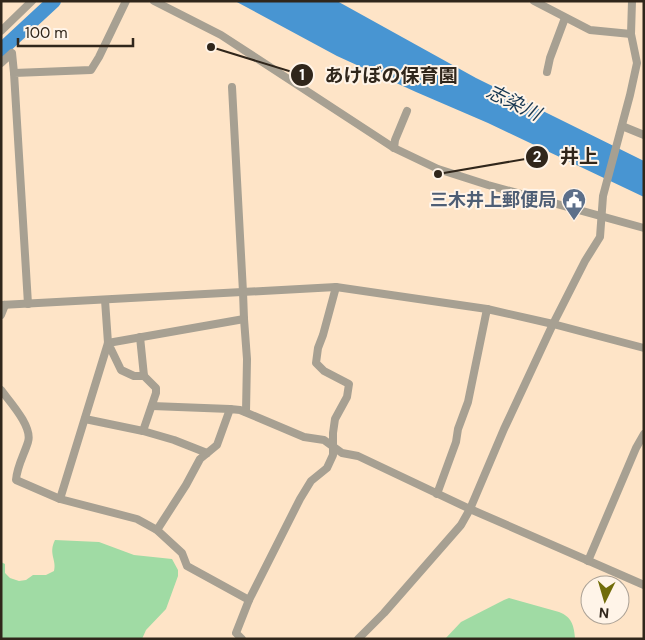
<svg xmlns="http://www.w3.org/2000/svg" width="645" height="640" viewBox="0 0 645 640" font-family="'DM Sans','Noto Sans JP',sans-serif">
<style>
.green{fill:#a0dba4}
.water{fill:#4895d2}
.lines{fill:none;stroke-linecap:round;stroke-linejoin:round}
.river{stroke:#4895d2;stroke-width:14}
.minor{stroke:#a7a092;stroke-width:8}
.labels{text-anchor:middle;stroke-width:4;stroke-linejoin:round;paint-order:stroke}
.service-label{font-size:18px;font-weight:bold;fill:#4e5e75;stroke:#fff4e8;text-anchor:end}
.water-label{font-size:19px;font-style:italic;fill:#183852;stroke:#fff4e8}
.leader{fill:none;stroke:#30261b;stroke-width:2}
.callout-dot{fill:#30261b;stroke:#fff4e8;stroke-width:2}
.mark-label{font-size:15px;text-anchor:middle;font-weight:bold;fill:#fff}
.callout-label{font-size:19px;text-anchor:middle;font-weight:bold;fill:#30261b;stroke:#fff4e8;stroke-width:4;stroke-linejoin:round;paint-order:stroke}
</style>
<rect width="100%" height="100%" fill="#fee4c7"/>
<g class="green">
<path d="M55 540 99 542 134 555 172 559 178 570V576L166 609 146 630 142 639H1V562L5 564V573L10 578 19 581 26 580 33 575H46L54 571C57 560 48 554 55 540Z"/>
<path d="M509 598 559 612C572 617 574 626 575 639H445L461 622 504 600Z"/>
</g>
<polygon class="water" points="235,1 337,1 476,78 644,161 644,197 488,123 416,92 337,56"/>
<g class="lines">
<polyline class="river" points="1,50 54,1"/>
<g class="minor">
<polyline points="154,1 221,35 394,148 438,169 488,185 644,228"/>
<polyline points="534,1 590,30 631,34"/>
<polyline points="1,31 32,1"/>
<polyline points="1,63 12,53 14,73"/>
<polyline points="547,72 550,58 565,18"/>
<polyline points="232,87 243,292 244,319 247,359 246,412"/>
<polyline points="622,126 644,135"/>
<polyline points="394,148 395,140 407,111"/>
<polyline points="28,304 14,73 91,70 99,57 126,1"/>
<polyline points="1,305 336,287 487,309 553,324 644,348"/>
<polyline points="1,315 5,305"/>
<polyline points="140,337 144,376 156,388 156,393 143,431"/>
<polyline points="144,376 134,376 121,370 108,343 244,319"/>
<path d="M1 390C10 402 33 427 28 442 24 455 17 466 16 480L60 499 137 519 157 530 182 553 187 566 249 600"/>
<polyline points="152,406 230,409"/>
<polyline points="85,419 143,431 174,440 207,453"/>
<polyline points="437,494 456,442 458,429 468,402 487,309"/>
<polyline points="60,499 108,343 105,300"/>
<polyline points="157,530 186,485 200,459 217,445 230,409 240,410 304,437 324,440 342,453 358,456 470,509 644,585"/>
<polyline points="588,561 636,448 644,434"/>
<polyline points="242,639 236,633 249,600 300,499 311,481 327,468 333,455 333,433 335,419 347,397 349,384 324,371 316,363 318,348 323,335 336,287"/>
<polyline points="358,639 384,613 461,525 470,509 504,429 553,324 585,261 600,237 603,196 630,95 637,63 631,34 632,1"/>
</g>
</g>
<defs>
<g id="civic-pin" transform="scale(1.25)"><path d="M0 17L-7.5 6A9.5 9.5 0 1 1 7.5 6Z" fill="#5c6f8a" stroke="#fff4e8"/><path d="M-.6-6.5H3V-4.5H.6V-3L4-1V1h2V6H-6V1h2V-1L-.6-3ZM-1.2 2.5V6h2.4V2.5Z" fill="#fff"/></g>
</defs>
<g fill-rule="evenodd">
<use href="#civic-pin" x="574" y="200"/>
</g>
<g class="labels">
<g class="service-label">
<text x="556" y="206">三木井上郵便局</text>
</g>
<g class="water-label">
<text transform="translate(514 102) rotate(26)" y="7">志染川</text>
</g>
</g>
<path class="leader" d="M211 47L302 75M438 174L537 157"/>
<g class="callout-dot">
<circle cx="211" cy="47" r="5"/>
<circle cx="438" cy="174" r="5"/>
<circle cx="302" cy="75" r="12"/>
<circle cx="537" cy="157" r="12"/>
</g>
<g class="mark-label">
<text x="302" y="80">1</text>
<text x="537" y="162">2</text>
</g>
<g class="callout-label">
<text x="391" y="82">あけぼの保育園</text>
<text x="579" y="163">井上</text>
</g>
<rect width="645" height="640" fill="none" stroke="#30261b" stroke-width="5"/>
<g transform="translate(605 600) rotate(185)"><circle r="24" fill="#fff4e8" stroke="#aca296"/>
<path d="M0-4L9 19L0 12L-9 19Z" fill="#716c09"/>
<text y="-8" font-size="14" font-weight="bold" text-anchor="middle" fill="#30261b">N</text>
</g>
<path d="M18 38v8h115v-8" fill="none" stroke="#30261b" stroke-width="2.5"/>
<text x="25" y="38" font-size="15" fill="#30261b" stroke="#fff4e8" stroke-width="4" paint-order="stroke">100 m</text>
</svg>
